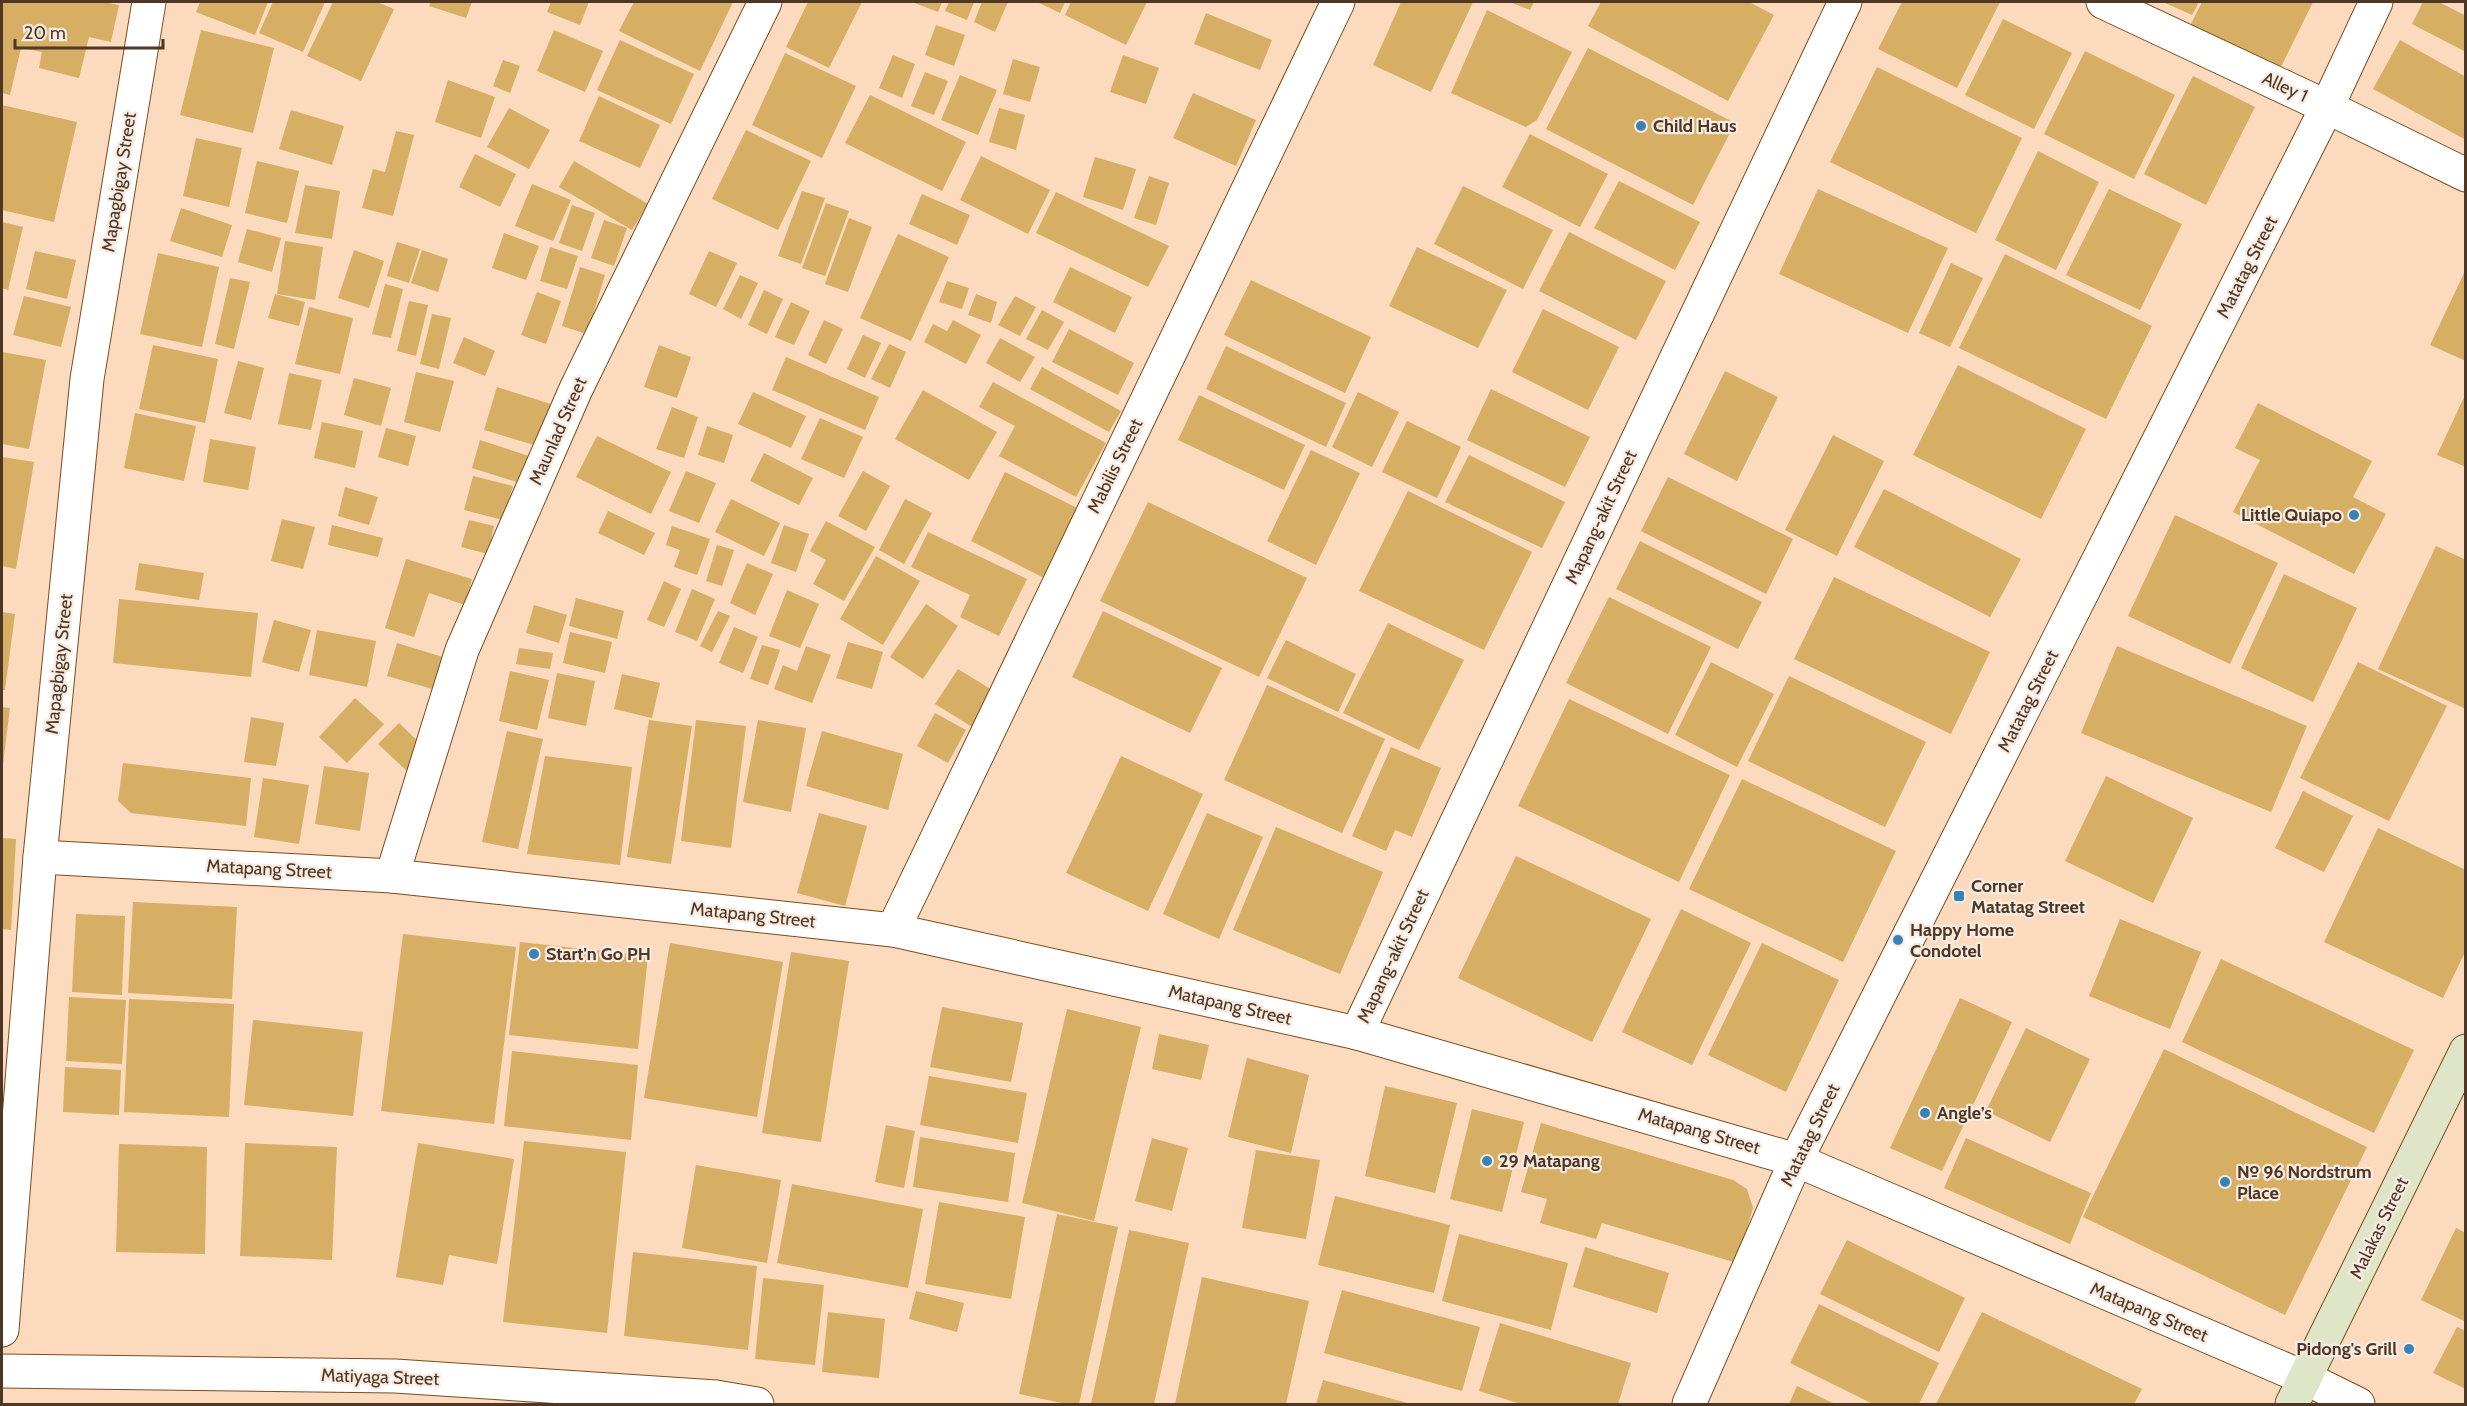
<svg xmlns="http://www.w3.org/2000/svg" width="2467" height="1406" viewBox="0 0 2467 1406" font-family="Cabin,sans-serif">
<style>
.building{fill:#d6ae64}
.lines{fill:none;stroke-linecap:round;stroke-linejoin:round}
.street-casing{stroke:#7b4c1d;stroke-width:35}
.secondary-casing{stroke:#7b4c1d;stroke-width:35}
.street{stroke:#fff;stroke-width:33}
.secondary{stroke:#dfe6c8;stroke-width:33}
.poi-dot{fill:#3783b6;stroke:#f7ebe2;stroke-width:2}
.labels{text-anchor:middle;stroke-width:4.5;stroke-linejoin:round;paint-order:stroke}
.street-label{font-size:18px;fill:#4e3724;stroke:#f7ebe2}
.poi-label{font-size:18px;font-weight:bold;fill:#4e3724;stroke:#f7ebe2;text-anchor:start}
</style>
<rect width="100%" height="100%" fill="#fbdabe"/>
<g class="building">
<polygon points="2,2 104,2 119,5 111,42 89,37 79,78 39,68 42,52 21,48 10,95 2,93"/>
<polygon points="200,2 268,2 255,35 196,12"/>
<polygon points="273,2 325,2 303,52 259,33"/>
<polygon points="333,2 377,2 394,9 361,81 307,56"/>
<polygon points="431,2 472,2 466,18 429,6"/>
<polygon points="551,2 589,2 580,25 547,12"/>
<polygon points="634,2 733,2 700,71 619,31"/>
<polygon points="808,2 862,2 829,68 786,47"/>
<polygon points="912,2 942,2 938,12"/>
<polygon points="949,2 974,2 967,20 945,11"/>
<polygon points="982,2 1008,2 995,32 974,22"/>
<polygon points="1037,2 1065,2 1060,13"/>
<polygon points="1071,2 1147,2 1126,45 1065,15"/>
<polygon points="1401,2 1473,2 1431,92 1373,65"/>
<polygon points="1510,2 1534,2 1530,10"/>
<polygon points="1601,2 1749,2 1774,15 1728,101 1588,26"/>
<polygon points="1902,2 2000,2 1957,88 1878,49"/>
<polygon points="2163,2 2199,2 2192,15"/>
<polygon points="2202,2 2313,2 2279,71 2189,28"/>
<polygon points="2423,2 2439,2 2466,16 2466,52 2412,24"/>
<polygon points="1487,10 1572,52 1537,120 1526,127 1451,93"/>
<polygon points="1206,13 1272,40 1260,70 1194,44"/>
<polygon points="2003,19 2072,53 2034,129 1965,95"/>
<polygon points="936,25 965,35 954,66 925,55"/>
<polygon points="201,30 274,48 253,133 180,115"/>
<polygon points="554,30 603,51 585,92 537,71"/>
<polygon points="620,40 694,74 671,124 597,90"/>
<polygon points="2400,40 2466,77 2466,140 2373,89"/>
<polygon points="1588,48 1735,123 1693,205 1546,129"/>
<polygon points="2085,51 2175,95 2134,179 2044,134"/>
<polygon points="785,53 856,86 822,158 752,125"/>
<polygon points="893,55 915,64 902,98 879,88"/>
<polygon points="1123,55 1159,68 1146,104 1110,92"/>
<polygon points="1013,59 1040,67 1030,102 1003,94"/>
<polygon points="503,60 520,66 510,93 493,86"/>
<polygon points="1877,67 2022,138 1976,233 1830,162"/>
<polygon points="925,72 948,81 934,115 911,106"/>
<polygon points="960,75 997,90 978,135 941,120"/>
<polygon points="2193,76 2255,107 2206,205 2144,174"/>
<polygon points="448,80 495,97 481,138 435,122"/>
<polygon points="1193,93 1256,120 1236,166 1173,138"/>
<polygon points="870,95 966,142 942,191 845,143"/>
<polygon points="599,96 660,125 640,168 579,141"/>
<polygon points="2,105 77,122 54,222 2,210"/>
<polygon points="509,108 550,130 529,169 487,147"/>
<polygon points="999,108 1025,115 1016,150 989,142"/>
<polygon points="291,110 344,126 332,165 279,149"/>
<polygon points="746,130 811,161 778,230 712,199"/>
<polygon points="396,131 414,135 393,216 362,208 373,169 385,172"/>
<polygon points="1530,134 1608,174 1580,227 1502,187"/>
<polygon points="196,138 242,148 229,207 183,196"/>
<polygon points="2038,151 2099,182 2056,270 1995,240"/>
<polygon points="475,154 516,174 500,207 459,187"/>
<polygon points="981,156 1050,190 1028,234 960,200"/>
<polygon points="1095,157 1136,169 1123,210 1083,197"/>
<polygon points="257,161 299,171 287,223 245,213"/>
<polygon points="574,161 648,204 632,230 559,187"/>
<polygon points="1149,176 1169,183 1156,225 1134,218"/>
<polygon points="1619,181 1700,222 1675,270 1594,228"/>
<polygon points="532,184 571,200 553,241 515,226"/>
<polygon points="305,185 340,191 332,239 295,233"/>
<polygon points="1463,186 1553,230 1523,289 1434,244"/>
<polygon points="1818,189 1948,248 1908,333 1779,274"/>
<polygon points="2109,189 2182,224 2140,310 2066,275"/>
<polygon points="802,191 825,198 801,264 778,256"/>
<polygon points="1056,192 1169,246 1148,287 1036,233"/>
<polygon points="922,194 970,215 957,245 909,224"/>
<polygon points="826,203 849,211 825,276 802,268"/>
<polygon points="572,205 595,213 582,251 559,243"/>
<polygon points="181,208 232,225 222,257 170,241"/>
<polygon points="849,218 872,227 848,292 825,284"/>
<polygon points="604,220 627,228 614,266 591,258"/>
<polygon points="2,222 23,227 8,290 2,288"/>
<polygon points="247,229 281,238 272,272 238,262"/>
<polygon points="1569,232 1666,281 1636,340 1539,291"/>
<polygon points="504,233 539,246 526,280 492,268"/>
<polygon points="898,234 949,257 911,341 860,318"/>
<polygon points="285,241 323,247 315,300 277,294"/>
<polygon points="397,242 420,249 409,283 387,276"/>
<polygon points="550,247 578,256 567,289 540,281"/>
<polygon points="1417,247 1507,290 1478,348 1389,306"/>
<polygon points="354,250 384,261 369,308 338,298"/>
<polygon points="422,250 448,259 438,292 411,283"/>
<polygon points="35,251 76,260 67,299 26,289"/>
<polygon points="709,251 737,263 716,307 689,294"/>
<polygon points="158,253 219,267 202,347 140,334"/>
<polygon points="2005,254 2152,326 2106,419 1959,348"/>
<polygon points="1951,263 1983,278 1950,347 1919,333"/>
<polygon points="580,267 605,275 587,334 562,326"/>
<polygon points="1070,267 1132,297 1115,333 1053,302"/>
<polygon points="2466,269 2466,361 2430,345"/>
<polygon points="740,275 758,283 741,319 723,309"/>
<polygon points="230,278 250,282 234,349 215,344"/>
<polygon points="1251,280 1371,337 1345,393 1224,335"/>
<polygon points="947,281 969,288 962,309 939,302"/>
<polygon points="385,284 403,289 391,338 372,334"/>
<polygon points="764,290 783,299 767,334 748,325"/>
<polygon points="537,292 561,301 546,344 521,335"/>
<polygon points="275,294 305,302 299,326 268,318"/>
<polygon points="976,294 997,302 991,323 968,315"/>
<polygon points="24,296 71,307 61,347 13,335"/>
<polygon points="1015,296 1036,307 1020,336 998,325"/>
<polygon points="409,301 428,305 416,356 397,351"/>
<polygon points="791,302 810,311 794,345 775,337"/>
<polygon points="309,307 353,318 340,374 295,364"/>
<polygon points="1543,309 1619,347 1588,410 1512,372"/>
<polygon points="1042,310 1064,322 1048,350 1026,339"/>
<polygon points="432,314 451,318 439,369 420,364"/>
<polygon points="824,320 843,329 826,364 808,355"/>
<polygon points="953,320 981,335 966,364 924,342 933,324 947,331"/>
<polygon points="1069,329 1134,363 1118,395 1052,362"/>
<polygon points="863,335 881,343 865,378 847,369"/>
<polygon points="464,337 495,351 485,376 453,363"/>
<polygon points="1000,338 1035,357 1020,382 986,363"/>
<polygon points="889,344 906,352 890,388 871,379"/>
<polygon points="153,345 218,359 205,423 139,409"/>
<polygon points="659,345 691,357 677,398 644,387"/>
<polygon points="1226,346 1346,403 1326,447 1206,389"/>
<polygon points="2,352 46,360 29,449 2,444"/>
<polygon points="786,357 879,397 865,430 772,390"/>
<polygon points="238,361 264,368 251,420 224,413"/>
<polygon points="1958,365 2086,429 2041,519 1913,455"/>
<polygon points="1042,367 1121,411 1109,432 1030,389"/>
<polygon points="1725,371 1778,397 1737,481 1684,454"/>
<polygon points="416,372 454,381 440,432 404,422"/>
<polygon points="289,373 322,380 311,430 278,424"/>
<polygon points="354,378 391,388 381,426 344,415"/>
<polygon points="993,382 1106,443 1076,497 999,456 1015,426 979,407"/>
<polygon points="497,387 554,405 541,447 484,430"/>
<polygon points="1491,389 1590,437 1565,487 1467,440"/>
<polygon points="923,390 997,432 969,480 895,439"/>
<polygon points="753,392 806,416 791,448 738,424"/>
<polygon points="1358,392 1399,412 1372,467 1332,447"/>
<polygon points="2466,393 2466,467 2437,455"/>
<polygon points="1199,395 1305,445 1284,490 1178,440"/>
<polygon points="2258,403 2372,461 2353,497 2386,514 2354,574 2233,512 2260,460 2235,448"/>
<polygon points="672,407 698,417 684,458 656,449"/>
<polygon points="135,413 196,426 184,481 124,468"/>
<polygon points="820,418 863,437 844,478 801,459"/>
<polygon points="1407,421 1461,447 1437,498 1382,472"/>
<polygon points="322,422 363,431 355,468 314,458"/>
<polygon points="707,426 733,435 724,463 698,455"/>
<polygon points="386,428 416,436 408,466 378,457"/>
<polygon points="1833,435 1884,461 1837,556 1785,530"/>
<polygon points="597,436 671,472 651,514 576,477"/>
<polygon points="210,439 256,447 248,490 203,482"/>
<polygon points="480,440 532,457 523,484 472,468"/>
<polygon points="1311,450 1360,473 1316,565 1267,541"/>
<polygon points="764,453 813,478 799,505 750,481"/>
<polygon points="1469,455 1565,502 1542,548 1445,502"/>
<polygon points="2,457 34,462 16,569 2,566"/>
<polygon points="686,471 716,483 699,523 669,511"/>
<polygon points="863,471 890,486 866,531 838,516"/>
<polygon points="1005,472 1079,509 1044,578 971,541"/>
<polygon points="473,476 513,486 503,520 464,510"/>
<polygon points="1668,477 1793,539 1766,594 1641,531"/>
<polygon points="345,487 378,497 369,525 338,516"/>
<polygon points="1884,489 2021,559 1990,617 1854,547"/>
<polygon points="1408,491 1532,552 1484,650 1359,591"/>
<polygon points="731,499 780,523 764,556 715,532"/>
<polygon points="905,499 932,513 904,564 879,550"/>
<polygon points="1148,502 1307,578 1259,677 1100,601"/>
<polygon points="608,511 655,533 644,555 598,533"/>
<polygon points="2175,515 2278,563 2230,664 2128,616"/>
<polygon points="282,519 315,527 303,569 271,561"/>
<polygon points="469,520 494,526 488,554 461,547"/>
<polygon points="826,521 875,547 844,601 813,584 826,560 810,551"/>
<polygon points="332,525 383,538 378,557 328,545"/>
<polygon points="784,525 809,534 796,572 771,563"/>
<polygon points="672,526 710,539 697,575 674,567 680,550 666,545"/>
<polygon points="928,532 1027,579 999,636 960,617 970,595 911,567"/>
<polygon points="1640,541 1762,602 1738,649 1616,589"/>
<polygon points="717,545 734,550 722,586 706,581"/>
<polygon points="2436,546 2466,560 2466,709 2378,669"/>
<polygon points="876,556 920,581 883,645 840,619"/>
<polygon points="406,559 472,579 465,605 429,593 414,637 385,628"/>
<polygon points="139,563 204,573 199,600 135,590"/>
<polygon points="747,563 773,574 755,615 730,603"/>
<polygon points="2284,574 2357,608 2313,702 2241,668"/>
<polygon points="1834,577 1990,652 1951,734 1794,659"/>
<polygon points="664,581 681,589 664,627 647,620"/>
<polygon points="692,589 715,599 697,641 675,632"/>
<polygon points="787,590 819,604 800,648 769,636"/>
<polygon points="1609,597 1711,647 1668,734 1566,683"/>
<polygon points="576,598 624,611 617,639 569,626"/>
<polygon points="119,599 258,613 251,677 113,663"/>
<polygon points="926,604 958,626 923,679 890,657"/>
<polygon points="534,605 567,615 559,643 526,633"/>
<polygon points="718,611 730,616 712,652 700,646"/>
<polygon points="1103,611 1222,668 1190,733 1072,677"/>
<polygon points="2,612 15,614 5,690 2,690"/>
<polygon points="274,620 311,630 299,672 262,662"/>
<polygon points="1388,623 1464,660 1419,750 1343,713"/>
<polygon points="734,627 758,637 743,673 719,663"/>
<polygon points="317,630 376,641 367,687 309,675"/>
<polygon points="570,632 612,642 605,673 563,663"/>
<polygon points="1286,640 1356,674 1338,712 1267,678"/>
<polygon points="848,642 883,652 872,689 836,678"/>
<polygon points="397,643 446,658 436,690 387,676"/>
<polygon points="762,645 780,650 768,685 750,679"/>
<polygon points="806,646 831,655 812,703 774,689 783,665 797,671"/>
<polygon points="2117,646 2307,726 2271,812 2081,733"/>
<polygon points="519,648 553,653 550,669 516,664"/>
<polygon points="1711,662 1774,694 1737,767 1675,735"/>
<polygon points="2358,662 2447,706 2389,821 2300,778"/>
<polygon points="958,669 997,693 974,728 935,704"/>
<polygon points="510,671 549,680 537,730 499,721"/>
<polygon points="557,673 595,681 586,726 548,718"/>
<polygon points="622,674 660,683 652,718 614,709"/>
<polygon points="1789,676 1926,742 1885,827 1748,761"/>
<polygon points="1267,685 1385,739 1342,833 1224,780"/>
<polygon points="355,698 384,724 347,763 319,737"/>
<polygon points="1569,699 1730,775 1679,882 1518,806"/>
<polygon points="2,707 10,708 3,764 2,764"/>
<polygon points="935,713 966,730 948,763 917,746"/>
<polygon points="251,717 284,723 276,766 244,762"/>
<polygon points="649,720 692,726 671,864 627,857"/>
<polygon points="696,720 746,726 731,848 681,841"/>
<polygon points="758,720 806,728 791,812 743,802"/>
<polygon points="399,723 429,752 409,773 378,744"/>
<polygon points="507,731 543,739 518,849 482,842"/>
<polygon points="822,731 903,754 888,810 806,786"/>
<polygon points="1391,747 1441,768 1412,837 1395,830 1386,851 1352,836"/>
<polygon points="545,756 632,767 620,865 527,854"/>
<polygon points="1121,756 1203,794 1148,911 1066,873"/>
<polygon points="123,763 251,778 246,826 131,813 118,801"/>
<polygon points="324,766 369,773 360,831 315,824"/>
<polygon points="2106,776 2193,818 2153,903 2065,861"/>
<polygon points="263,778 309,785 299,844 254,837"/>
<polygon points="1742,779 1896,851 1843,962 1689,889"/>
<polygon points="2303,791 2353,816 2324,872 2275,848"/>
<polygon points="819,813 867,826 845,906 797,893"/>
<polygon points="1207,813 1263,837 1219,939 1163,914"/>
<polygon points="1276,827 1383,872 1340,974 1233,930"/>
<polygon points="2378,828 2466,870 2466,950 2443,998 2324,942"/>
<polygon points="2,838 16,839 11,930 2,929"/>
<polygon points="1516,856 1651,919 1592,1042 1458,978"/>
<polygon points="133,902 237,907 232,999 128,993"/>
<polygon points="1681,909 1751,943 1692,1065 1622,1032"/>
<polygon points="76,914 125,916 122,995 72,992"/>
<polygon points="2120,919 2201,952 2170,1029 2089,996"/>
<polygon points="403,934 516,947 494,1124 381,1111"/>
<polygon points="520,942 648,956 638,1049 509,1035"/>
<polygon points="670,943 783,962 757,1117 644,1098"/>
<polygon points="1762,943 1839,980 1786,1092 1708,1055"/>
<polygon points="791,952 849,961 821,1142 762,1133"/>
<polygon points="2221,959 2414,1050 2374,1133 2182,1042"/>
<polygon points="69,997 126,1000 122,1064 66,1061"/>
<polygon points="1960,998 2012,1022 1942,1171 1890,1148"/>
<polygon points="129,999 234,1004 229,1117 124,1112"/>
<polygon points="942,1007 1023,1023 1011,1082 930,1067"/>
<polygon points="1067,1009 1141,1027 1094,1221 1022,1203"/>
<polygon points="253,1020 363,1032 353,1116 244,1105"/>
<polygon points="2026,1028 2090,1059 2050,1142 1986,1111"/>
<polygon points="1159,1034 1209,1045 1201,1080 1152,1069"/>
<polygon points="2164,1049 2367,1147 2285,1315 2083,1217"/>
<polygon points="512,1051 638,1065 631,1140 504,1126"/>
<polygon points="1247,1058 1309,1075 1291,1153 1228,1137"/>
<polygon points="65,1067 121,1070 119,1115 63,1112"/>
<polygon points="929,1076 1027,1093 1018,1143 920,1125"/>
<polygon points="1385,1086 1457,1103 1435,1193 1365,1176"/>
<polygon points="1472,1109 1524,1122 1502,1212 1450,1199"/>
<polygon points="1541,1123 1733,1180 1747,1189 1753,1208 1737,1263 1602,1223 1596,1239 1540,1223 1547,1199 1521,1192"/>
<polygon points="886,1125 915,1131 904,1188 875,1182"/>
<polygon points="920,1137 1015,1153 1008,1202 913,1187"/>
<polygon points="1152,1138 1188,1148 1172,1211 1135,1201"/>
<polygon points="1966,1138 2091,1193 2070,1244 1944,1188"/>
<polygon points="524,1141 626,1152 607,1333 503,1322"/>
<polygon points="245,1143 337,1147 332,1260 240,1256"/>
<polygon points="418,1143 514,1159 497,1264 449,1255 443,1285 396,1277"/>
<polygon points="119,1144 207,1147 205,1254 116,1252"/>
<polygon points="1256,1150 1320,1160 1306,1239 1242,1228"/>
<polygon points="696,1165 781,1180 767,1263 682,1248"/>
<polygon points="792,1184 923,1209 908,1288 777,1263"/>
<polygon points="1335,1196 1450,1225 1434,1293 1318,1265"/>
<polygon points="939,1202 1025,1217 1011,1299 925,1284"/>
<polygon points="1057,1214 1118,1227 1079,1404 1066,1404 1019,1394"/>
<polygon points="2456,1228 2466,1233 2466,1322 2421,1300"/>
<polygon points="1129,1230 1189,1243 1154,1404 1091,1404"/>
<polygon points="1459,1234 1568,1263 1551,1330 1442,1301"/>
<polygon points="1847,1240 1965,1298 1939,1352 1820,1294"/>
<polygon points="1585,1247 1669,1273 1657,1313 1573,1287"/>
<polygon points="633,1252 757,1266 748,1350 624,1336"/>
<polygon points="1202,1277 1309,1301 1286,1404 1175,1404"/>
<polygon points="763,1278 824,1285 815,1365 755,1359"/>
<polygon points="1342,1290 1480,1327 1462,1391 1324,1353"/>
<polygon points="916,1291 964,1303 957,1332 909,1319"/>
<polygon points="1819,1304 1939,1363 1919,1404 1873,1404 1790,1363"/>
<polygon points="828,1312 885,1319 879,1378 822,1372"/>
<polygon points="1982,1312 2142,1389 2134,1404 1936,1404"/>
<polygon points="1500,1323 1631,1363 1618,1404 1521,1404 1479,1391"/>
<polygon points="2457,1327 2466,1331 2466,1389 2433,1373"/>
<polygon points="1323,1380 1411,1404 1316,1404"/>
<polygon points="1797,1386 1835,1404 1789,1404"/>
</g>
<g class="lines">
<g class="street-casing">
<g id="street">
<polyline points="2103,2 2327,107 2466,175"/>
<polyline points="40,857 392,876 893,930 1357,1033 1796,1160 2305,1378 2358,1404"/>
<polyline points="392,876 462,650 576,389 765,2"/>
<polyline points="893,930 1338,2"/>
<polyline points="1357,1033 1845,2"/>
<polyline points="2,1330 40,857 87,379 149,2"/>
<polyline points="2,1371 395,1376 716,1397 757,1404"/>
<polyline points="1689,1404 1796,1160 2327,107 2376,2"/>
</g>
</g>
<g class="secondary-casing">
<polyline id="secondary" points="2292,1404 2466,1051"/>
</g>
<use href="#street" class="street"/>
<use href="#secondary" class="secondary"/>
</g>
<g class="poi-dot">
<circle cx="1641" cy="126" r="6"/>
<circle cx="2354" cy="515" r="6"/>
<rect x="1953" y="890" width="12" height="12" rx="3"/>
<circle cx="1898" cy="940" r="6"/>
<circle cx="534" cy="954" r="6"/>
<circle cx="1925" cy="1113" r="6"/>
<circle cx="1487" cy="1161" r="6"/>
<circle cx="2225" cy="1182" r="6"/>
<circle cx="2409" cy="1349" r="6"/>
</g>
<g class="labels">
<g class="street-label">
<text transform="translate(2285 87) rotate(25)" y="6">Alley 1</text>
<text transform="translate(119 182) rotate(-81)" y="6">Mapagbigay Street</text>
<text transform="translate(2247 267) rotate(-63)" y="6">Matatag Street</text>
<text transform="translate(558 431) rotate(-66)" y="6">Maunlad Street</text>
<text transform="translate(1115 466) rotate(-64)" y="6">Mabilis Street</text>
<text transform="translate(1601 517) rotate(-65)" y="6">Mapang-akit Street</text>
<text transform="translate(59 664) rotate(-84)" y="6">Mapagbigay Street</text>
<text transform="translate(2028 701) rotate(-63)" y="6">Matatag Street</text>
<text transform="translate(269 869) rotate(3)" y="6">Matapang Street</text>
<text transform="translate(753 915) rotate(6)" y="6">Matapang Street</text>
<text transform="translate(1393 956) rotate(-65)" y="6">Mapang-akit Street</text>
<text transform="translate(1230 1005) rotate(13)" y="6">Matapang Street</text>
<text transform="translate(1699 1131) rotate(16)" y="6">Matapang Street</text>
<text transform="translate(1810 1135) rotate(-64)" y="6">Matatag Street</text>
<text transform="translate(2379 1228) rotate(-64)" y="6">Malakas Street</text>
<text transform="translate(2149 1312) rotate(23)" y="6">Matapang Street</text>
<text transform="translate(380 1377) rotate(2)" y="6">Matiyaga Street</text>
</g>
<g class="poi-label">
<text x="1653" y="132">Child Haus</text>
<text x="2342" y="521" text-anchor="end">Little Quiapo</text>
<text x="1971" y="892">Corner<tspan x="1971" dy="21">Matatag Street</tspan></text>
<text x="1910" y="936">Happy Home<tspan x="1910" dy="21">Condotel</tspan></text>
<text x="546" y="960">Start'n Go PH</text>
<text x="1937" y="1119">Angle’s</text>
<text x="1499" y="1167">29 Matapang</text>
<text x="2237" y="1178">№ 96 Nordstrum<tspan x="2237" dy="21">Place</tspan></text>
<text x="2397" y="1355" text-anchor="end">Pidong's Grill</text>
</g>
</g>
<rect width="2467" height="1406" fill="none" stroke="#4e3724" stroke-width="6"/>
<path d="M15 39v9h148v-9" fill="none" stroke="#4e3724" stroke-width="3"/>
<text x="24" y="39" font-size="18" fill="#4e3724" stroke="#f7ebe2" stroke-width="4.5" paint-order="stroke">20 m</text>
</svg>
